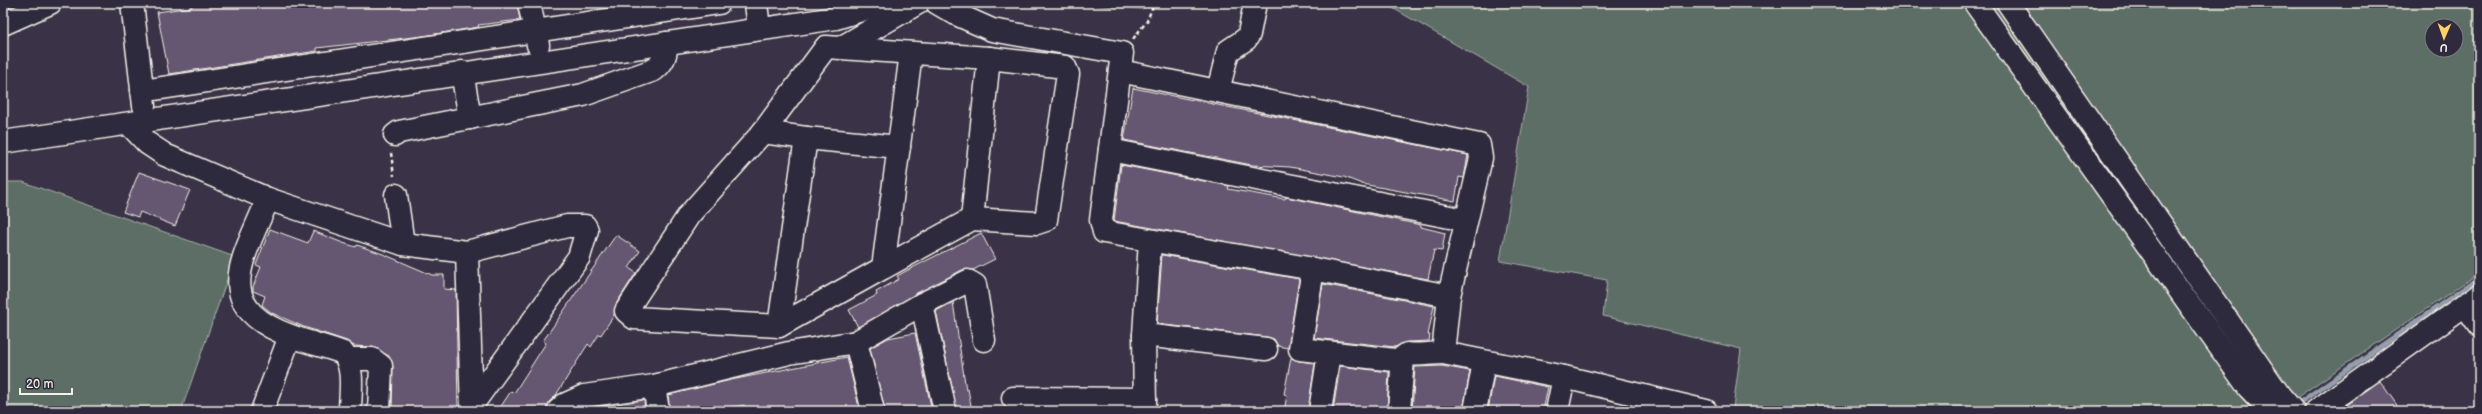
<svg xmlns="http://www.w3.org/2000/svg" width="2482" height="414" viewBox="0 0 2482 414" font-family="'Balsamiq Sans',sans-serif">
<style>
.green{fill:#5c6e66;stroke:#a8b0a7;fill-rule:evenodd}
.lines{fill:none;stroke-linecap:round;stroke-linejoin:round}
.stream{stroke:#959eaa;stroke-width:5}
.building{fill:#655671;stroke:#f4f1e8}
.minor-casing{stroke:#f4f1e8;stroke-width:25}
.path{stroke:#f4f1e8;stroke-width:2.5;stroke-dasharray:4 3;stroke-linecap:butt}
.minor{stroke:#2f2a3d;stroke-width:22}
</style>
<rect width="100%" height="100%" fill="#3a3347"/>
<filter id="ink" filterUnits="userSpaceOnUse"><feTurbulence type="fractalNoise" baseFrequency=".025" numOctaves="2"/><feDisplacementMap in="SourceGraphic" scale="8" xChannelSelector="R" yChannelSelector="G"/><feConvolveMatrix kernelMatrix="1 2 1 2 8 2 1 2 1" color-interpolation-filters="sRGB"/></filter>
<g filter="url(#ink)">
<g class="green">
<polygon points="1071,3 1144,3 1143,9"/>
<path d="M1384 3H2479V273L2277 411H1749L1733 408 1741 349 1603 316 1607 280 1500 261 1529 87ZM2432 26H2456V50H2432Z"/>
<polygon points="3,182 23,182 235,257 181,411 3,411"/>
</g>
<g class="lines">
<polyline class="stream" points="2299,403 2479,278"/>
</g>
<g class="building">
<polygon points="191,3 517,3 520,20 478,25 479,27 423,36 317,48 317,51 169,74 157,12 192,7"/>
<polygon points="1133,88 1468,155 1464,178 1459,177 1455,201 1362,184 1344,177 1290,167 1252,165 1124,140"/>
<polygon points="1121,165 1229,186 1228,189 1285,199 1286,197 1421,225 1421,227 1445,233 1442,251 1434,250 1428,279 1114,221"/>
<polygon points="139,172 190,190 175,226 140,212 138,217 123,212"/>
<polygon points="270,229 308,243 313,231 343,243 356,247 357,245 383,254 432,275 444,275 444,289 456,290 458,411 392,411 393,367 389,356 372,347 354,346 347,341 304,327 272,313 262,305 265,296 253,291 253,287 261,267 256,265"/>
<polygon points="981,233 995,259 973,270 962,270 858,327 849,310 877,295 876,292 899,279 897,276 908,270"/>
<polygon points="616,235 640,251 629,268 636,273 616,304 614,315 601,335 599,334 591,347 588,344 556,395 549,402 546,411 498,411 511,391 514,393 546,343 543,341"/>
<polygon points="1162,255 1299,279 1288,348 1278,346 1274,339 1267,337 1157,324"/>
<polygon points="1323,284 1434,306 1428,335 1430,335 1429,341 1408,342 1395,347 1314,338"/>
<polygon points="953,302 966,390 968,389 972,411 957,411 936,311"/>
<polygon points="915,333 932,411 885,411 870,348 888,338"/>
<polygon points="847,357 860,411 746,411 744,405 713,411 670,411 668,395 731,380"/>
<polygon points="1291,358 1299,361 1315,363 1308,411 1284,411 1287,395 1284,394"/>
<polygon points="1340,366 1389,372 1387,411 1333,411"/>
<polygon points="1442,366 1470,371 1463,411 1412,411 1415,367"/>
<polygon points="1494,376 1548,387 1543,411 1488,411"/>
<polygon points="2380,381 2401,411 2338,411 2363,393"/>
<polygon points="644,400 645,411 593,411 593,407"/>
</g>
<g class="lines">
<g class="minor-casing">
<g id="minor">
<polyline points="132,3 144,106"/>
<polyline points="529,3 538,45"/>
<polyline points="756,3 759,29"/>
<polyline points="937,3 956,14 992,30 1122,53 1101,220 1104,232 1313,269 1449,296"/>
<polyline points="1975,3 2249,388 2271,411"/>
<polyline points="2008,3 2280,396 2293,411"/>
<polyline points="3,24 50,3"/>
<polyline points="842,47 918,3"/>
<path d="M1120 71 1479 145 1481 158 1449 296 1443 353C1430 353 1419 356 1407 354L1403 357 1399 411"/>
<polyline points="462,72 470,118"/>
<polyline points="142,91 719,3"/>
<polyline points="1218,91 1228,51 1246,39 1249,34 1255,3"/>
<polyline points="129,124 147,143 165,155 268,199 403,244 467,252 472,411"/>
<polyline points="763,132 806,138"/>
<path d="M395 135 399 132 583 95 654 70C663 63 667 55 666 43"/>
<polyline points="3,142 836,18 884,3"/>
<polyline points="1110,150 1465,220"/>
<polyline points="396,195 403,244"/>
<path d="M268 199C244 258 208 306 291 336 308 343 326 346 343 353 355 368 350 393 350 411"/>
<polyline points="972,219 989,58"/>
<polyline points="467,252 567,226 585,226 587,230 579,257 472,405"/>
<polyline points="883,268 779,326 634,318 626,311 689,215 763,132 826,47 989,58 1065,67 1068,74 1046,220 1037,223 972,219 883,268 911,53"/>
<polyline points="1313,269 1300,349 1403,361"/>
<polyline points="922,304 945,411"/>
<polyline points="2465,305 2479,325"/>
<polyline points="779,326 806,138 899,147"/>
<polyline points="1144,335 1266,349"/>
<polyline points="856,342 873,411"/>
<polyline points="1443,353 1564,377 1706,411"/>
<polyline points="348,359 372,359 381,366 379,411"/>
<polyline points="654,386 658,411"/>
<polyline points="1013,398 1145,399"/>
<polyline points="262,411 290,336"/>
<polyline points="558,411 564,405 584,396 654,386 789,353 856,342 922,304 968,281 975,285 984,340"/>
<polyline points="1145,411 1144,335 1150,241"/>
<polyline points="1320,411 1329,353"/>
<polyline points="1475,411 1484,362"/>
<polyline points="1557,411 1564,377"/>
<polyline points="2316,411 2479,295"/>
</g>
</g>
<g class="path">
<polyline points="1133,39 1147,21 1154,3"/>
<polyline points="391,153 394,176"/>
</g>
<use href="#minor" class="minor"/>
</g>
</g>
<rect width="2482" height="414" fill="none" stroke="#2f2a3d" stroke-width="16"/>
<rect x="8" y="8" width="2466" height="398" fill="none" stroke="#f4f1e8" stroke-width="1.5" filter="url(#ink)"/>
<g transform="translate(2444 38) rotate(182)"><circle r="19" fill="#2f2a3d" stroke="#7e7a81"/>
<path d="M0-3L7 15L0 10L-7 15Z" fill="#ffd166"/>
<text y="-6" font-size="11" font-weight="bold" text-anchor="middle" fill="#f4f1e8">U</text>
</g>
<path d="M20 388v6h52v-6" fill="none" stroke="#f4f1e8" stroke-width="2"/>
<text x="26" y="388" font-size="12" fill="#f4f1e8" stroke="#2f2a3d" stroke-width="3" paint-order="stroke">20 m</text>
</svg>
